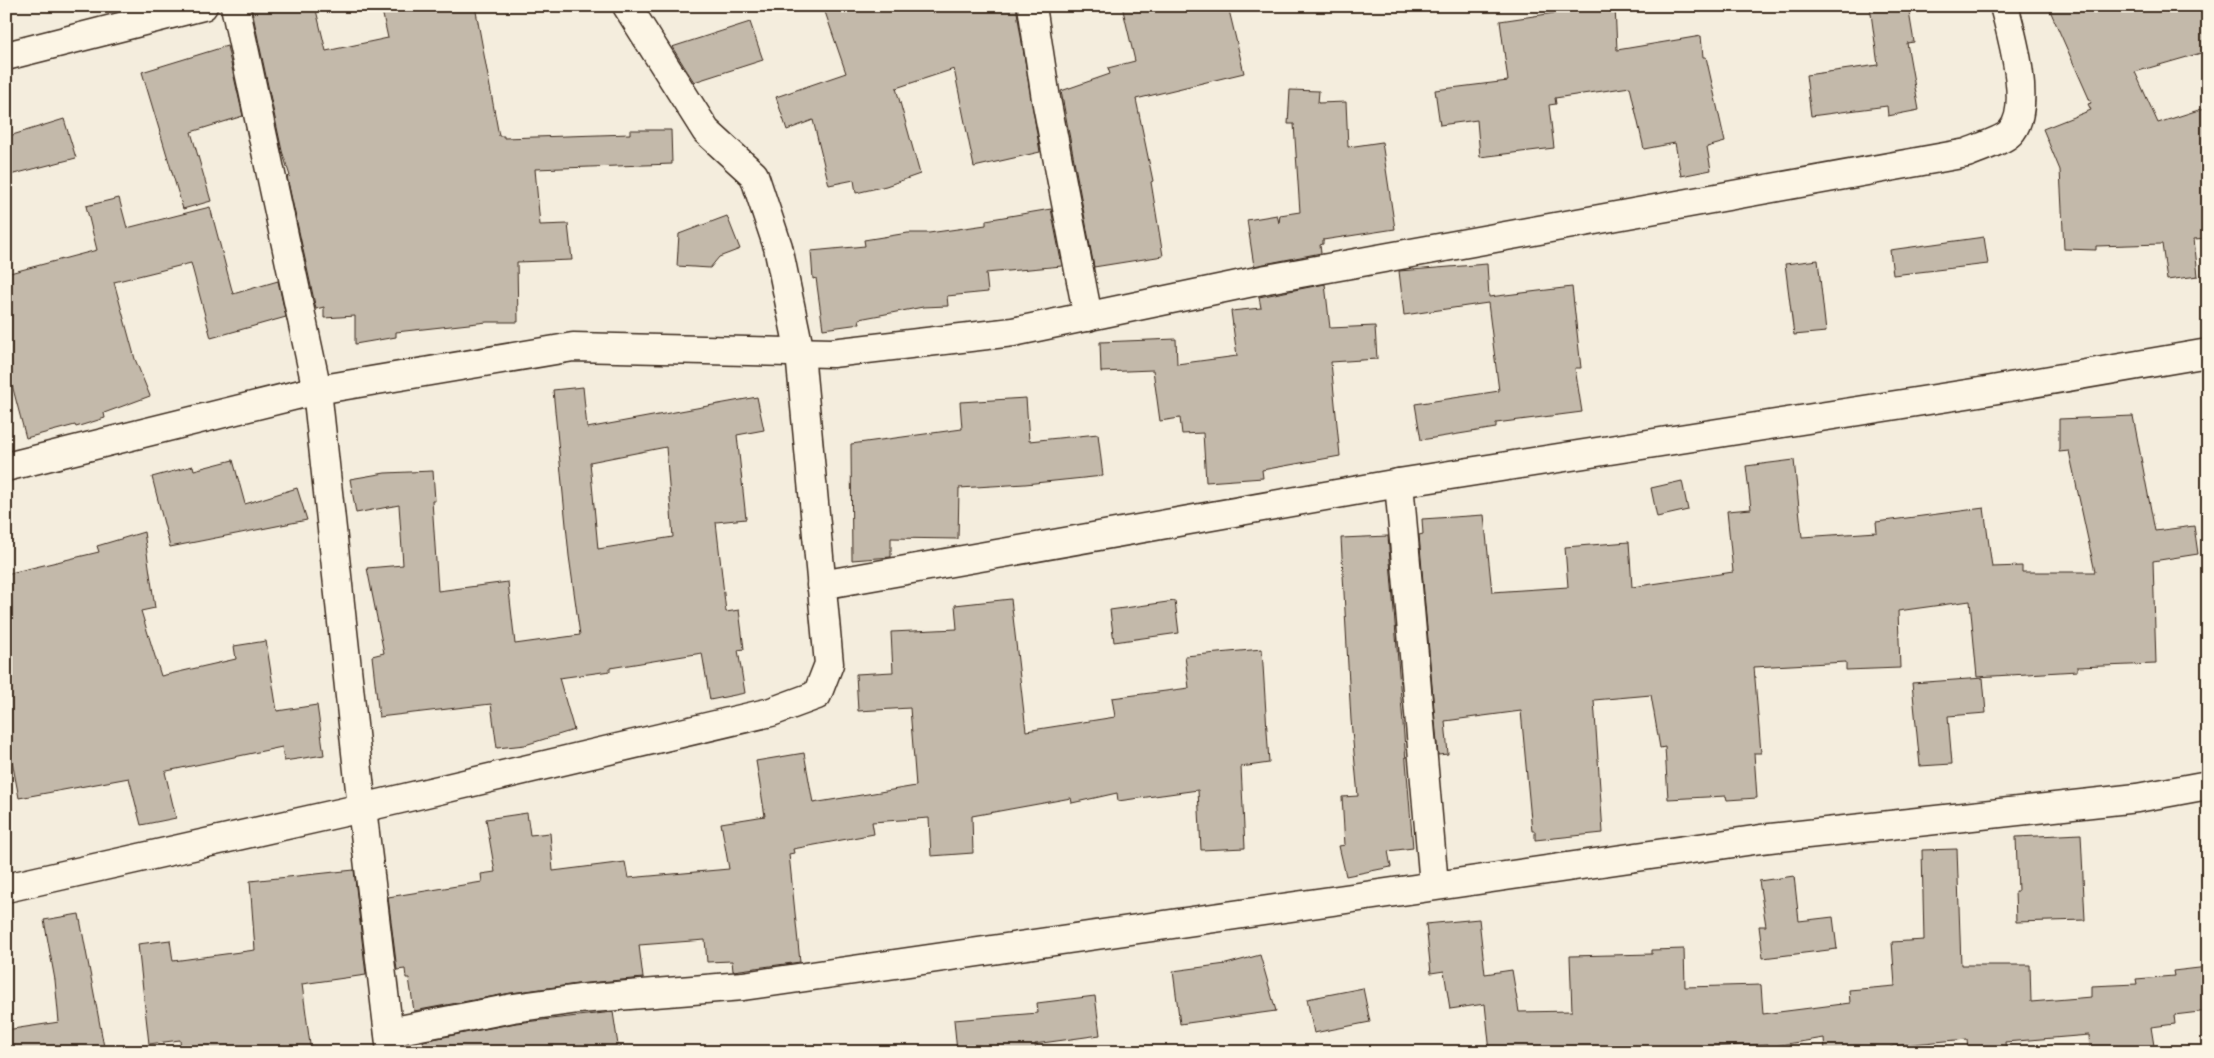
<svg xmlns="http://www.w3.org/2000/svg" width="2214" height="1058" viewBox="0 0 2214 1058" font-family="Mali,sans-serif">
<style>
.building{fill:#c3b9aa;stroke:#3b2a1e;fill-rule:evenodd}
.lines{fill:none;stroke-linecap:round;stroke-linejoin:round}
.street-casing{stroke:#3b2a1e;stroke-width:31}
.street{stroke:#fcf5e5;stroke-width:28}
</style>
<rect width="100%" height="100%" fill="#f4eddd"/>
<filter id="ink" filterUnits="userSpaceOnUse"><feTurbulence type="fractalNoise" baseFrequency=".02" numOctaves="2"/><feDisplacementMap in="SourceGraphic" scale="10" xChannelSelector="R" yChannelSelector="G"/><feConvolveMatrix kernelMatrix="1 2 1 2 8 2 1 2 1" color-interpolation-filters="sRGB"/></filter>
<g filter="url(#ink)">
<g class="building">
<polygon points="251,6 315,6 326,51 388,38 381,6 475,6 499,136 504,136 504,138 630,134 630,130 671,130 672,164 535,169 540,225 568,224 572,260 517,262 518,322 487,322 396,332 396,337 355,344 355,316 324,318 324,307 316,309 287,177 290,176 282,151"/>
<polygon points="823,6 1016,6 1040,152 974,167 954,69 896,88 920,174 886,186 856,193 854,180 829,185 813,120 787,130 776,97 846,73"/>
<polygon points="1122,6 1228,6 1244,73 1136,99 1153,181 1151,182 1163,256 1094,267 1061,91 1110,74 1108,68 1135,61"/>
<polygon points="1602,6 1615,6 1617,50 1701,36 1703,57 1706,57 1725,142 1707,147 1711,170 1681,176 1675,143 1644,149 1630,87 1555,98 1556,104 1549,105 1554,148 1480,157 1477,120 1440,125 1435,90 1508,81 1500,21"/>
<polygon points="1870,6 1908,6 1914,42 1907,43 1919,110 1888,116 1887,106 1811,116 1806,75 1878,65"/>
<polygon points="2048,6 2208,6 2208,51 2135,72 2158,123 2208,107 2208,238 2194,239 2198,276 2167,280 2162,244 2096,246 2096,250 2064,249 2060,170 2043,129 2091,110 2088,104 2091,103"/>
<polygon points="750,22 763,60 694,82 672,47"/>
<polygon points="227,46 243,116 191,132 211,201 183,209 142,72"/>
<polygon points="1290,90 1319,91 1318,103 1346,102 1348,147 1382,142 1395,229 1323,240 1323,244 1320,245 1321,253 1254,266 1247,220 1277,215 1279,223 1280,215 1300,212 1294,124 1288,124"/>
<polygon points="64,119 76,158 6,176 6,137"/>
<polygon points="119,198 127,228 210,207 233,294 278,281 286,317 211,338 191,263 114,282 135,359 150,396 104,413 105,418 76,427 75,425 26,438 12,385 6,386 6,274 97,250 86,206"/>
<polygon points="1051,209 1062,266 986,273 988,292 947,296 948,306 923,307 859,319 860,324 823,329 816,278 813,279 811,251 865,246 864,240 908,233 929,233 986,225 986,220"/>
<polygon points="727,216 740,249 719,257 710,268 677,266 679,234"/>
<polygon points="1984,237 1988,264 1893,275 1890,250"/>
<polygon points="1818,260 1826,332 1794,335 1785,264"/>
<polygon points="1487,264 1489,297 1572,287 1581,368 1575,368 1582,412 1496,423 1496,428 1421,440 1415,404 1499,391 1488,303 1404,315 1399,271"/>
<polygon points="1325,284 1330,328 1375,326 1377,359 1331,362 1340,456 1262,470 1263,478 1206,482 1203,433 1182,434 1180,418 1160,421 1153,370 1101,372 1100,342 1176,339 1177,364 1237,356 1231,311 1261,308 1259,297"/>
<path d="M583 387 587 428 757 397 764 430 737 435 746 519 716 522 726 612 739 610 744 649 738 650 745 693 710 700 702 653 610 668V671L559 678 574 730 525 745 497 748 491 704 379 717 372 656 384 653 367 568 403 565 399 505 356 513 350 479 385 473 433 471 435 501H432L438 591 508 582 515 644 580 635 569 556 553 390ZM666 447 673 537 598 549 590 462Z"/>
<polygon points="1026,398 1029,441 1098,434 1103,476 1025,484 959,488 958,539 891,538 891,557 852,560 851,444 962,429 960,402"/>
<polygon points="2133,416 2155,531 2194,526 2198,554 2153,561 2156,664 2077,667 2077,671 1977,677 1970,601 1898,611 1900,668 1846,670 1846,662 1754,667 1761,753 1754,753 1757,798 1727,800 1726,796 1668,799 1665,747 1660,748 1651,695 1594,700 1603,833 1535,840 1535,831 1532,831 1521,711 1445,721 1448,754 1438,755 1419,535 1423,534 1422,519 1484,515 1492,592 1568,587 1565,547 1629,542 1632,587 1713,575 1733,572 1727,511 1751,509 1746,466 1794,460 1802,537 1877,532 1876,522 1984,508 1992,567 2022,566 2022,572 2095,572 2069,451 2059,452 2059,419"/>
<polygon points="233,460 245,504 297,488 307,520 170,547 152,477 193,466 194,470"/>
<polygon points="1682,481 1688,510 1657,517 1651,488"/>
<polygon points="144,532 155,608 141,611 161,676 236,659 234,646 266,641 277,711 317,705 324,755 284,761 282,747 167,771 165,772 176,818 141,825 129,778 19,798 6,729 6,574 99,552 97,546"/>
<polygon points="1388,536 1413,848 1388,851 1391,867 1346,876 1339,846 1345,845 1342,797 1358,796 1351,720 1341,538"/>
<polygon points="1011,599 1026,731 1115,717 1112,698 1189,688 1185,656 1262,649 1269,763 1241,767 1245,848 1201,850 1198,790 1118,801 1117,793 1072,803 1071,798 972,816 973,853 931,856 929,818 872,822 874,834 793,849 794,853 789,854 800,962 733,971 732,961 707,962 705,940 639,945 643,978 577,984 511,993 414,1011 409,978 406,978 405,969 397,970 388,897 482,882 481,874 495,872 486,819 527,813 530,835 550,833 553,871 625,862 628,878 729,869 721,823 765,816 756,761 804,753 813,803 916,786 910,708 858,711 856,674 893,672 891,632 957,629 955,605"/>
<polygon points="1175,601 1179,633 1114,642 1110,610"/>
<polygon points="1983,678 1986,713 1948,716 1952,764 1920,766 1912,683"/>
<polygon points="2081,834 2085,920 2016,922 2015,891 2018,891 2016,837"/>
<polygon points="1957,849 1961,965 2030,965 2031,1002 2091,997 2091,986 2137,984 2136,979 2174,976 2173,971 2208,967 2208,1011 2174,1015 2175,1024 2151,1027 2155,1052 2090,1052 2089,1035 2005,1042 2006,1052 1968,1052 1967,1039 1892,1046 1893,1052 1825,1052 1824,1038 1768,1047 1768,1044 1681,1048 1681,1052 1490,1052 1485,1004 1450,1009 1444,971 1431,973 1426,924 1479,919 1485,974 1512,970 1519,1012 1572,1011 1570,956 1652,954 1652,950 1684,949 1685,987 1761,985 1763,1014 1850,1003 1849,990 1895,986 1892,942 1924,940 1922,850"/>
<polygon points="354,870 366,975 302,984 311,1052 181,1052 180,1040 149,1044 138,944 170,940 173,961 255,950 250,881"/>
<polygon points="1794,876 1799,921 1833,917 1837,949 1763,958 1759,926 1766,926 1759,881"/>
<polygon points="79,914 105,1052 6,1052 6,1030 59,1022 55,980 44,920"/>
<polygon points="1260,955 1276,1011 1180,1024 1173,971 1226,964"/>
<polygon points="1363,988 1370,1022 1314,1033 1307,999"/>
<polygon points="1095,996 1100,1035 1035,1044 1036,1052 957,1052 954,1020 1038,1013 1037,1003"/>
<polygon points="613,1012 619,1052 425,1052 423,1041 516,1023"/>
</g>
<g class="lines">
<g class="street-casing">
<g id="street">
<polyline points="235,6 317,390 362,808 391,1052"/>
<polyline points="1032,6 1046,99 1088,317"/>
<polyline points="6,56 203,6"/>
<path d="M6 467 317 390 573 347 832 353 1013 332 1267 279 1967 153C1978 148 2002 141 2010 133 2033 110 2012 35 2004 6"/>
<polyline points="1399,483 1434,885"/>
<polyline points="821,585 1399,483 1986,391 2208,353"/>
<polyline points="6,888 362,808 771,712 817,695 829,664 800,353 778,247 754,175 706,131 627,6"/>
<polyline points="389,1032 513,1008 579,999 743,986 1761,839 2137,798 2208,785"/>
</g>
</g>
<use href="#street" class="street"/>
</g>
</g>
<rect width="2214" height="1058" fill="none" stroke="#fcf5e5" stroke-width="25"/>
<rect x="12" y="12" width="2189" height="1033" fill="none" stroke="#3b2a1e" stroke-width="2" filter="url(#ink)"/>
</svg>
